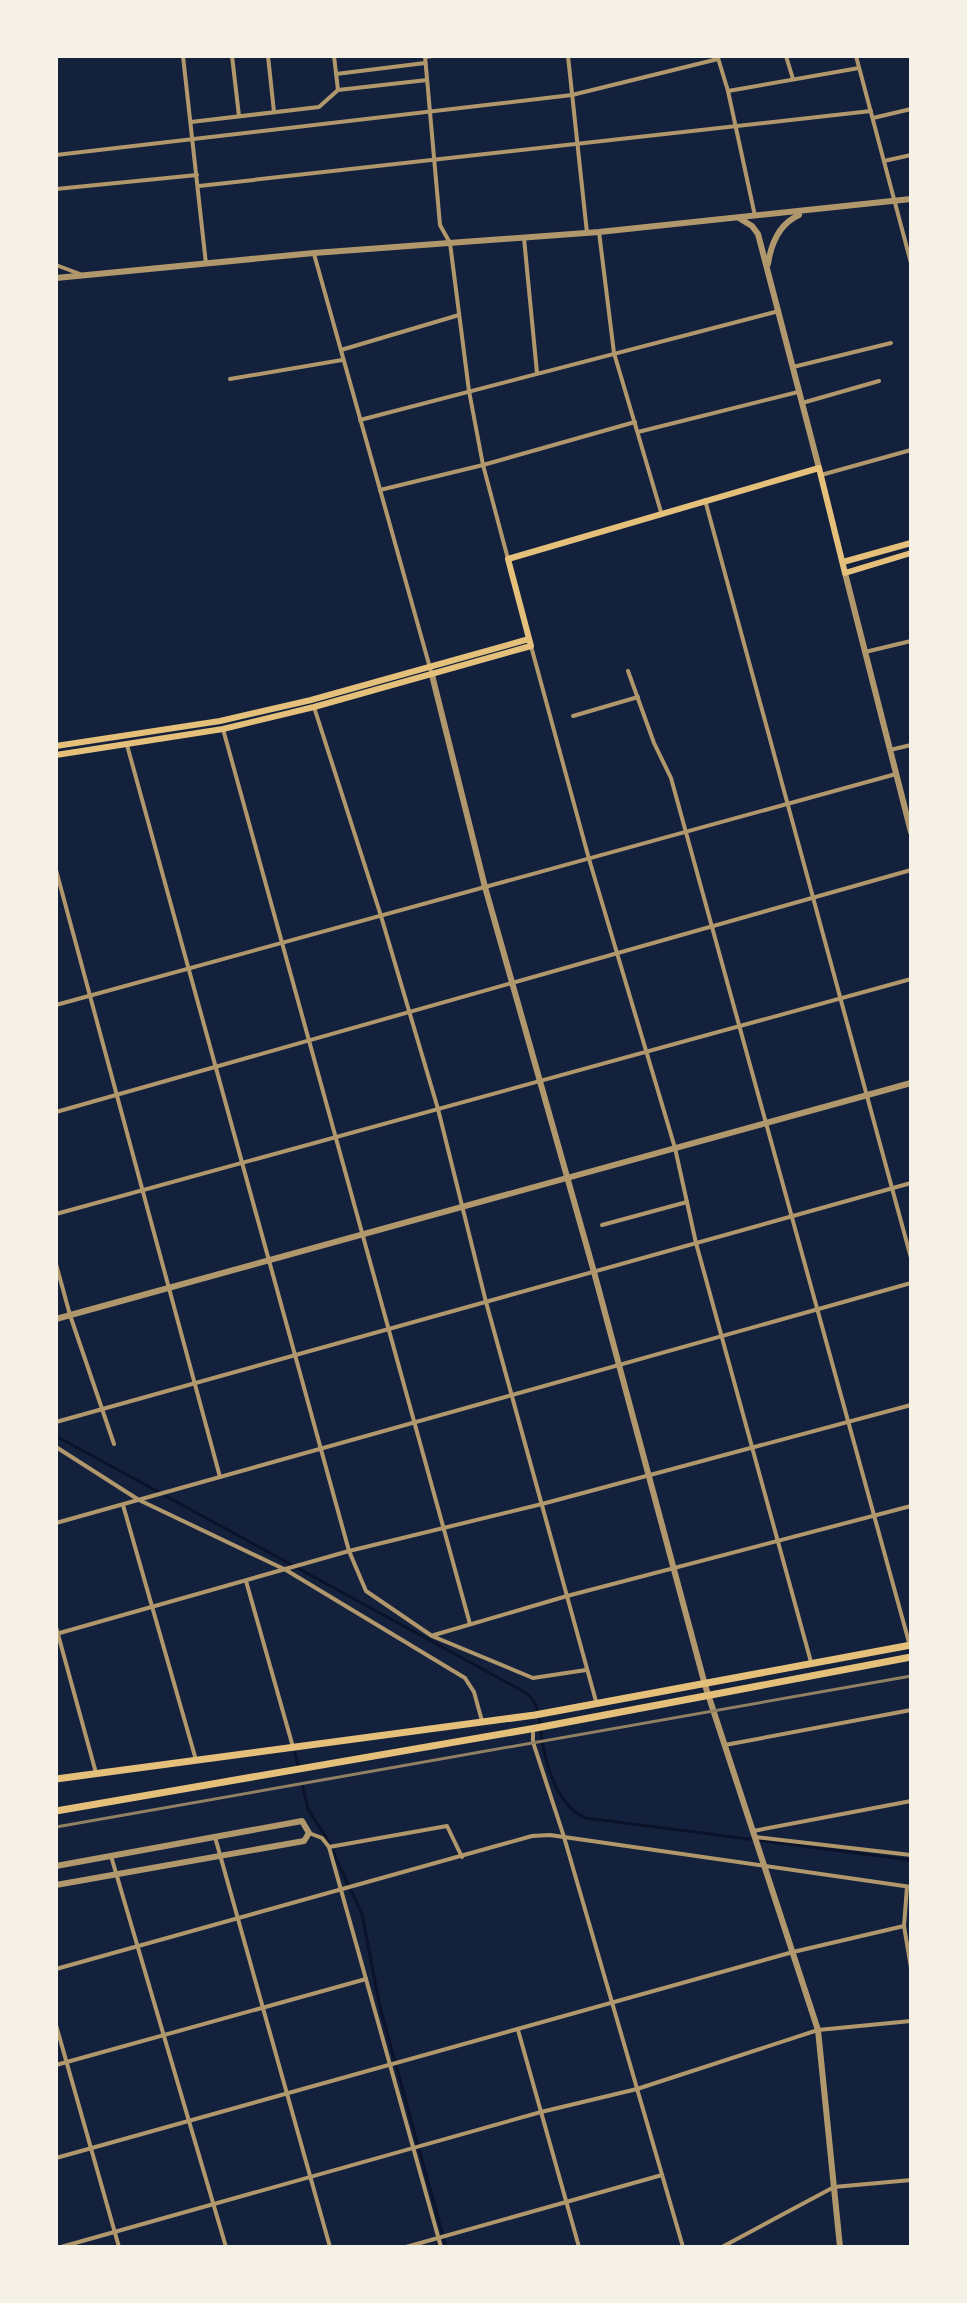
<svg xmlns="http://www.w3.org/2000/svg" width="967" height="2303" viewBox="0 0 967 2303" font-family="Lato,sans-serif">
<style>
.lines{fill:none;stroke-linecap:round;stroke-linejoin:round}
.stream{stroke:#0b132b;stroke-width:3}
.minor{stroke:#b1986c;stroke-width:4}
.tertiary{stroke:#b1986c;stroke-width:6}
.secondary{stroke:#e5c07b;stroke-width:6}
.primary{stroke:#e5c07b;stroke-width:7}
.rail{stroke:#918062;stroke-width:3}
</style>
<rect width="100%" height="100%" fill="#14213d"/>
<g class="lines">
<g class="stream">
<path d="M56 1436 528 1694C543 1710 539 1725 543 1746 548 1772 560 1808 586 1818L911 1860"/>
<polyline points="295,1753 298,1766"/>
<polyline points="303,1787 308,1809 327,1839 362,1914 380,2007 446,2247"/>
</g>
<g class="minor">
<polyline points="183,56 206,264"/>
<polyline points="232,56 239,116"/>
<polyline points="268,56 274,112"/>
<polyline points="334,56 338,90"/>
<polyline points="425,56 440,225 450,243 469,391 483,465 508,559"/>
<polyline points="568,56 587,233"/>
<polyline points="786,56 793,79"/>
<polyline points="856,56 911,263"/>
<polyline points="425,57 433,56"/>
<polyline points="718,58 728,91 755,216"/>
<polyline points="336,74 425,63"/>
<polyline points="728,91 859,68"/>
<polyline points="873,118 911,109"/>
<polyline points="191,122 319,107 338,90 427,80"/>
<polyline points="56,155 572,95 718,59"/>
<polyline points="884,161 911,155"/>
<polyline points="199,186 871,111"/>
<polyline points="56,189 197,175"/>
<polyline points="599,232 614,353 661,512"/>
<polyline points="524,238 537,373"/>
<polyline points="314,254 432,675"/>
<polyline points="56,265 80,274"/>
<polyline points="341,350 459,315"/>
<polyline points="793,367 891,343"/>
<polyline points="230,379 342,360"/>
<polyline points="802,403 879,381"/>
<polyline points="360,420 779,311"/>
<polyline points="638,432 798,392"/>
<polyline points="821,475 911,450"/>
<polyline points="380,490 483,465 635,422"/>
<polyline points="705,500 911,1258"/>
<polyline points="531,646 589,859 675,1148 696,1243 811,1662"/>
<polyline points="865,652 911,641"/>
<polyline points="628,671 654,743 671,778 910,1646"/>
<polyline points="314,707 381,916 438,1109 486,1302 597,1705"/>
<polyline points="573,716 638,697"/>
<polyline points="223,729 470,1624"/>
<polyline points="127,745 349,1551 366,1591 432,1636 533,1678 586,1670"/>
<polyline points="890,750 911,745"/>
<polyline points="56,870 220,1477"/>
<polyline points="56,1005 896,774"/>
<polyline points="56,1112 911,870"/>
<polyline points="56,1214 911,979"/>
<polyline points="602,1225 687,1202"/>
<polyline points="56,1264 70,1315 114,1444"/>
<polyline points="56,1422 911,1183"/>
<polyline points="56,1447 139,1500 286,1570 465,1678 474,1692 482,1721"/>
<polyline points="123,1505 196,1760"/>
<polyline points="56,1523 911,1283"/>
<polyline points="246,1581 293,1747"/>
<polyline points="56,1627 96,1773"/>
<polyline points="56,1634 349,1551 542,1504 911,1405"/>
<polyline points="434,1635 567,1596 911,1506"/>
<polyline points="533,1729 533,1742 564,1837 683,2247"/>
<polyline points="725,1745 911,1710"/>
<polyline points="753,1831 911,1801"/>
<polyline points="309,1833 322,1838 329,1847 441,2247"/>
<polyline points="215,1837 330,2247"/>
<polyline points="755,1837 911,1855"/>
<polyline points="329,1847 447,1826 462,1857"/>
<polyline points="111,1856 226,2247"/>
<polyline points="907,1887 904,1926 911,1968"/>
<polyline points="56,1969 532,1836 550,1835 911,1887"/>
<polyline points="56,2025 119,2247"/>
<polyline points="518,2030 579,2247"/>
<polyline points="56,2065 366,1979"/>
<polyline points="56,2158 793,1952 904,1926"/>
<polyline points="61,2247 541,2112 637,2089 818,2030 911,2021"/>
<polyline points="406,2247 662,2175"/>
<polyline points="722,2247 834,2187 911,2180"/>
</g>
<g class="tertiary">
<polyline points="739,218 752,226 758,234 819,468"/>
<path d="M768 264C771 244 779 224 799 215"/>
<polyline points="56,278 314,253 599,232 911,199"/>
<polyline points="845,573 911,832"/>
<polyline points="432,675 485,887 594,1272 705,1685 818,2030 840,2247"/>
<polyline points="56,1319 911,1083"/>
<polyline points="56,1866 302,1821 309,1833 304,1841 56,1885"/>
</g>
<g class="secondary">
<polyline points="843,562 911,543"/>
<polyline points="56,746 220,721 311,700 529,639"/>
<polyline points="56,755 223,729 314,707 531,646 508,559 819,468 845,573 911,553"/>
</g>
<g class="primary">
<polyline points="56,1779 535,1715 911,1645"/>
<polyline points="56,1811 536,1728 911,1657"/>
</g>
<polyline class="rail" points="56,1827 911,1676"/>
</g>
<rect width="967" height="2303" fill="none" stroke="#f6f1e7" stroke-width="116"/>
</svg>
